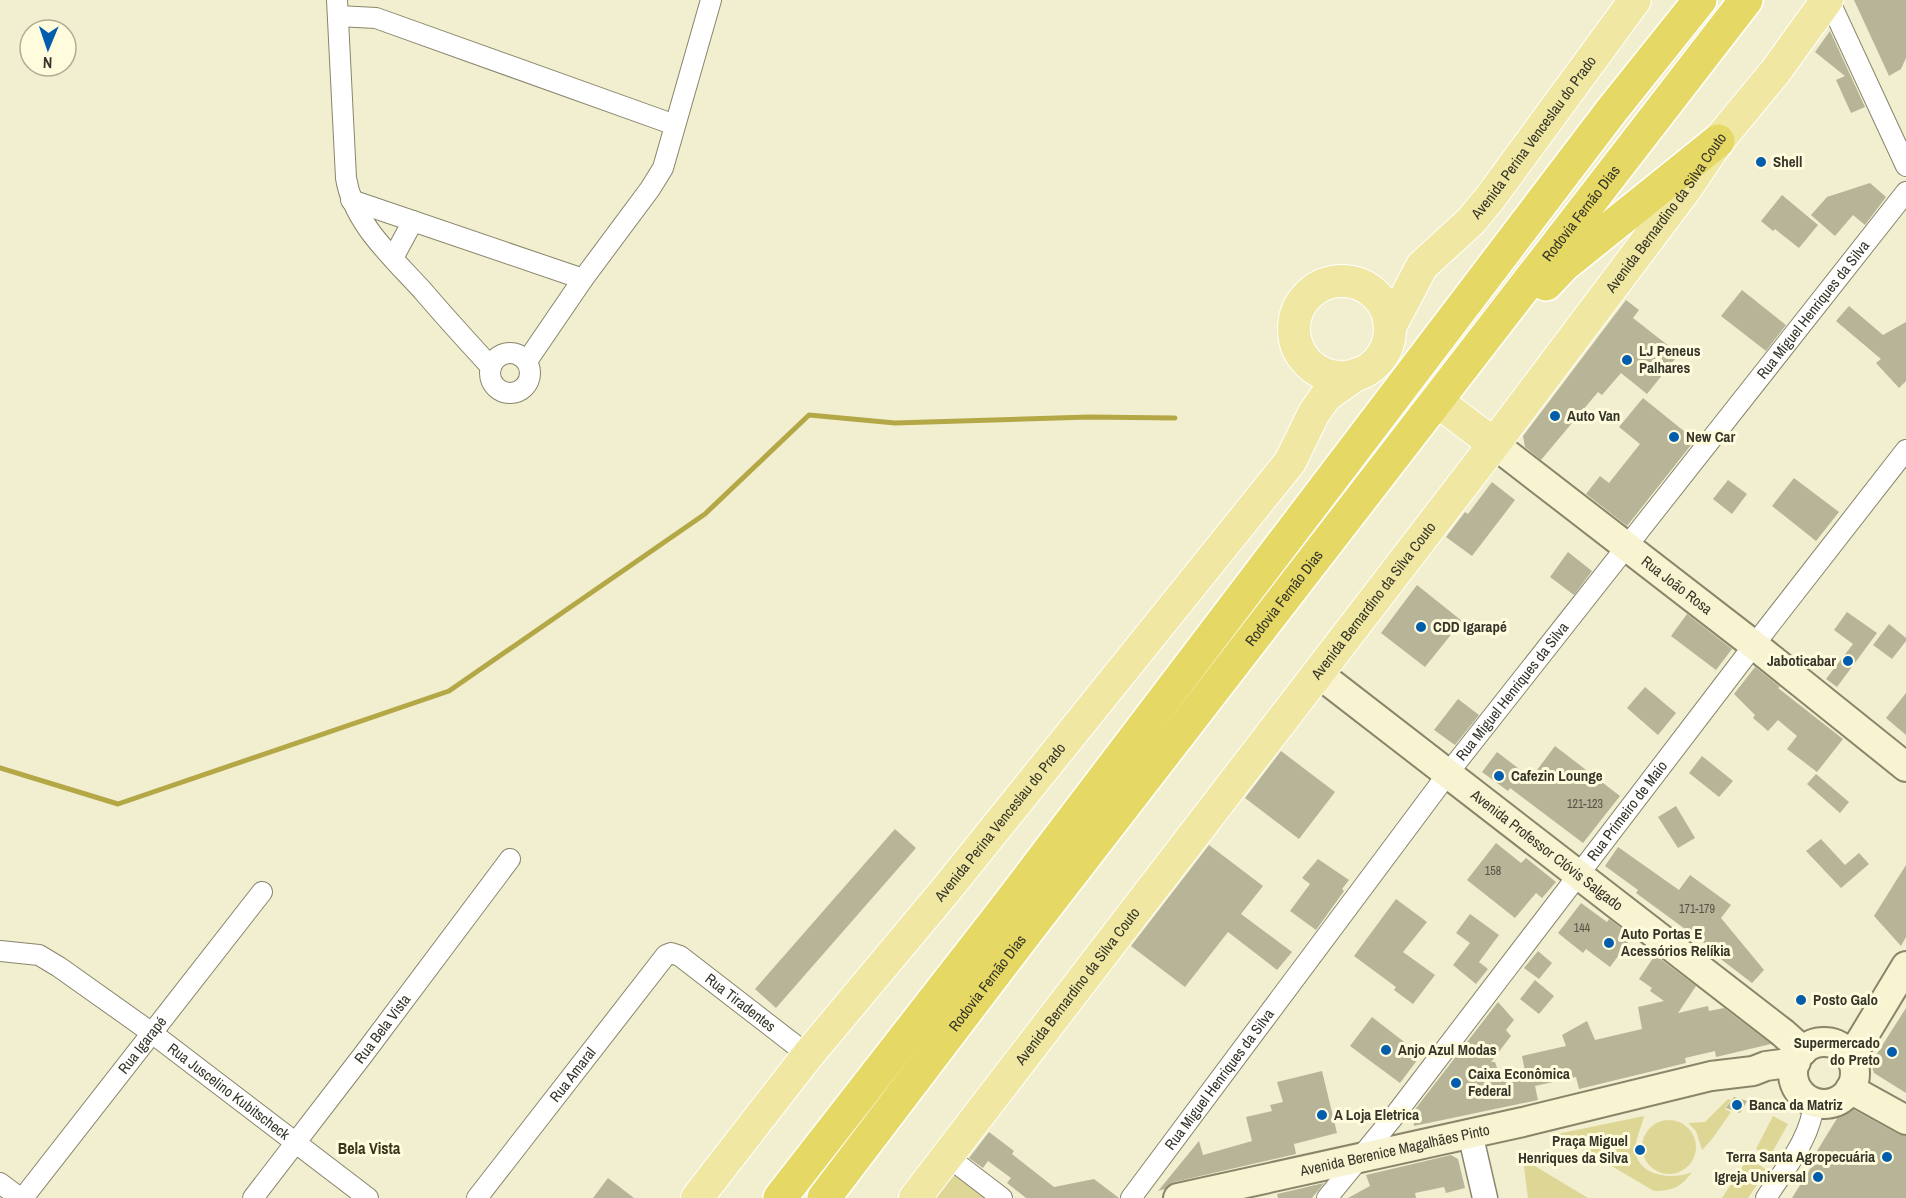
<svg xmlns="http://www.w3.org/2000/svg" width="1906" height="1198" viewBox="0 0 1906 1198" font-family="'Archivo Narrow',sans-serif">
<style>
.green{fill:#ddd695}
.lines{fill:none;stroke-linecap:round;stroke-linejoin:round}
.stream{stroke:#b4a846;stroke-width:5}
.building{fill:#b7b498}
.minor-casing{stroke:#88856a;stroke-width:22}
.tertiary-casing{stroke:#88856a;stroke-width:27}
.secondary-casing{stroke:#88856a;stroke-width:32}
.primary-casing{stroke:#fff;stroke-width:34}
.motorway-casing{stroke:#fff;stroke-width:36}
.minor{stroke:#fff;stroke-width:20}
.tertiary{stroke:#fff;stroke-width:24}
.secondary{stroke:#f8f3d0;stroke-width:28}
.primary{stroke:#f0e8a2;stroke-width:32}
.motorway{stroke:#e6d864;stroke-width:33}
.poi-dot{fill:#025eac;stroke:#fffcde;stroke-width:2}
.labels{text-anchor:middle;stroke-width:6;stroke-linejoin:round;paint-order:stroke}
.number-label{font-size:12px;fill:#565546}
.street-label{font-size:15px;fill:#36352a;stroke:#fffcde}
.poi-label{font-size:15px;font-weight:bold;fill:#36352a;stroke:#fffcde;text-anchor:start}
.neighbourhood-label{font-size:16px;font-weight:bold;fill:#39361e;stroke:#fffcde}
</style>
<rect width="100%" height="100%" fill="#f2efd1"/>
<g class="green">
<polygon points="1728,1099 1731,1100 1725,1109 1731,1112 1712,1139 1702,1150 1696,1131 1688,1123 1705,1122"/>
<path d="M1644 1116C1642 1127 1633 1143 1636 1154 1641 1177 1674 1180 1692 1172 1681 1187 1673 1191 1654 1191L1557 1134Z"/>
<polygon points="1773,1116 1788,1124 1770,1156 1756,1149"/>
<circle cx="1669" cy="1147" r="27"/>
<polygon points="1748,1158 1767,1170 1748,1198 1722,1198"/>
<polygon points="1523,1159 1588,1198 1528,1198"/>
<polygon points="949,1169 987,1198 926,1198"/>
</g>
<g class="lines">
<polyline class="stream" points="0,768 118,804 449,691 705,514 809,415 895,423 1089,417 1175,418"/>
</g>
<g class="building">
<polygon points="1854,0 1906,0 1906,58 1901,69 1889,76"/>
<polygon points="1830,31 1865,107 1851,113 1836,80 1845,76 1815,52"/>
<polygon points="1870,183 1886,197 1865,225 1853,215 1835,236 1811,215 1827,197"/>
<polygon points="1782,195 1818,225 1799,248 1775,229 1773,231 1761,221"/>
<polygon points="1742,290 1786,325 1766,351 1721,316"/>
<polygon points="1626,300 1639,310 1633,318 1679,354 1647,394 1621,373 1602,395 1598,392 1541,460 1525,447 1523,436"/>
<polygon points="1849,306 1883,335 1906,322 1906,381 1899,388 1876,363 1881,359 1836,321"/>
<polygon points="1643,398 1695,440 1627,526 1586,494 1600,476 1609,483 1640,444 1619,427"/>
<polygon points="1794,478 1839,512 1816,541 1772,506"/>
<polygon points="1728,480 1747,494 1732,514 1713,499"/>
<polygon points="1492,482 1515,500 1472,556 1446,537 1465,512 1468,514"/>
<polygon points="1568,552 1592,571 1574,595 1550,577"/>
<polygon points="1417,585 1462,621 1425,667 1381,633"/>
<polygon points="1847,612 1877,633 1837,687 1826,679 1853,644 1834,630"/>
<polygon points="1687,614 1732,649 1716,670 1671,636"/>
<polygon points="1889,624 1906,638 1906,641 1892,659 1873,645"/>
<polygon points="1755,667 1780,687 1778,688 1843,739 1817,772 1787,749 1797,736 1778,720 1768,731 1753,718 1755,715 1734,694"/>
<polygon points="1645,687 1676,713 1658,735 1627,708"/>
<polygon points="1906,693 1906,735 1886,718"/>
<polygon points="1458,699 1479,715 1455,745 1434,730"/>
<polygon points="1555,746 1620,796 1583,843 1510,788 1508,791 1482,772 1497,752 1531,778"/>
<polygon points="1281,751 1335,792 1299,839 1245,798"/>
<polygon points="1702,756 1733,781 1719,797 1689,773"/>
<polygon points="1816,774 1849,802 1840,813 1807,784"/>
<polygon points="1676,806 1695,838 1678,848 1658,817"/>
<polygon points="895,829 916,848 776,1008 755,989"/>
<polygon points="1821,839 1845,865 1859,853 1869,864 1841,888 1806,851"/>
<polygon points="1496,843 1521,863 1526,858 1556,882 1542,898 1536,893 1515,918 1467,880"/>
<polygon points="1209,845 1263,886 1241,914 1292,952 1277,970 1228,932 1185,987 1131,946"/>
<polygon points="1618,847 1679,890 1690,875 1731,905 1721,918 1764,970 1752,983 1709,950 1711,948 1636,893 1638,890 1605,866"/>
<polygon points="1318,859 1349,880 1342,889 1344,891 1316,930 1290,911 1310,884 1302,878"/>
<polygon points="1906,865 1906,937 1901,946 1874,916"/>
<polygon points="1396,899 1427,922 1403,952 1435,975 1413,1004 1394,990 1396,987 1354,956"/>
<polygon points="1581,903 1607,922 1609,919 1632,937 1610,967 1586,949 1583,953 1558,933"/>
<polygon points="1470,914 1499,935 1479,962 1488,969 1476,984 1453,965 1470,943 1456,933"/>
<polygon points="1538,951 1552,963 1539,979 1524,968"/>
<polygon points="1655,955 1696,986 1678,1013 1708,1006 1709,1011 1724,1008 1771,1044 1716,1057 1715,1051 1685,1058 1686,1063 1579,1089 1576,1077 1535,1086 1538,1100 1414,1126 1413,1112 1498,1002 1514,1020 1506,1030 1511,1036 1491,1062 1495,1062 1500,1076 1525,1071 1522,1056 1566,1046 1562,1035 1587,1021 1595,1040 1642,1029 1638,1007 1664,1001 1650,991 1652,988 1639,979"/>
<polygon points="1535,980 1554,996 1539,1014 1520,999"/>
<polygon points="1906,1008 1906,1093 1874,1073 1871,1063"/>
<polygon points="1372,1017 1421,1055 1400,1083 1350,1046"/>
<polygon points="1322,1071 1337,1133 1294,1144 1296,1154 1174,1182 1165,1189 1158,1191 1199,1141 1203,1155 1252,1141 1246,1117 1272,1111 1270,1105 1283,1102 1277,1082"/>
<polygon points="1734,1097 1747,1101 1740,1113 1726,1108"/>
<polygon points="1847,1106 1898,1134 1906,1136 1906,1198 1792,1198 1812,1166 1809,1164 1844,1107"/>
<polygon points="989,1132 1014,1151 1012,1154 1054,1187 1094,1179 1119,1198 1026,1198 1007,1183 1011,1178 988,1161 983,1168 969,1158"/>
<polygon points="1451,1155 1458,1159 1465,1188 1446,1193 1444,1187 1415,1193 1416,1198 1348,1198 1370,1186 1366,1175"/>
<polygon points="608,1178 634,1198 593,1198"/>
<polygon points="1324,1183 1312,1198 1278,1198 1277,1194"/>
</g>
<g class="lines">
<g class="minor-casing">
<g id="minor">
<path d="M337 0 346 178C353 223 393 258 423 291 445 317 468 342 491 367"/>
<polyline points="1829,0 1906,166"/>
<polyline points="338,16 376,18 675,125"/>
<polyline points="351,200 583,279"/>
<polyline points="393,258 413,221"/>
<circle cx="510" cy="373" r="20"/>
<polyline points="527,361 583,279 650,189 663,168 711,0"/>
<path id="s1" d="M0 951 39 955 59 967 152 1033 368 1198"/>
<polyline points="947,1156 1002,1198"/>
<polyline points="0,1183 20,1198"/>
<path id="s2" d="M23 1198 262 892"/>
<path id="s3" d="M253 1198 363 1055 510 859"/>
<path id="s4" d="M477 1198 666 955 671 953 680 956 808 1055"/>
<path id="s5" d="M1131 1198 1449 772 1906 192"/>
<path id="s6" d="M1327 1198 1395 1115 1754 645 1906 450"/>
<path d="M1766 1198C1785 1168 1811 1139 1814 1102"/>
</g>
</g>
<g class="tertiary-casing">
<polyline id="tertiary" points="1470,1133 1485,1198"/>
</g>
<g class="secondary-casing">
<g id="secondary">
<path id="s7" d="M1494 444 1754 645 1906 767"/>
<path id="s8" d="M1319 674 1783 1033 1803 1051"/>
<circle cx="1824" cy="1073" r="31"/>
<polyline points="1849,1056 1857,1047 1906,966"/>
<polyline points="1850,1089 1906,1120"/>
<path id="s9" d="M1178 1198 1523 1122 1711 1076 1753 1071 1766 1066 1796 1062"/>
</g>
</g>
<g class="primary-casing">
<g id="primary">
<circle cx="1342" cy="329" r="48"/>
<path id="s10" d="M1390 327 1422 266 1471 221 1490 198 1635 0"/>
<polyline points="1445,407 1494,444"/>
<path id="s11" d="M697 1198 808 1055 945 891 1290 462 1314 413 1326 396 1357 374"/>
<path id="s12" d="M915 1198 1494 444 1685 190 1718 141 1775 72 1827 0"/>
</g>
</g>
<g class="motorway-casing">
<g id="motorway">
<polyline points="1546,284 1564,265 1718,141"/>
<polyline points="780,1198 1002,913 1612,110 1700,0"/>
<path id="s13" d="M824 1198 1027 931 1746 0"/>
</g>
</g>
<use href="#minor" class="minor"/>
<use href="#tertiary" class="tertiary"/>
<use href="#secondary" class="secondary"/>
<use href="#primary" class="primary"/>
<use href="#motorway" class="motorway"/>
</g>
<g class="poi-dot">
<circle cx="1761" cy="162" r="6"/>
<circle cx="1627" cy="360" r="6"/>
<circle cx="1555" cy="416" r="6"/>
<circle cx="1674" cy="437" r="6"/>
<circle cx="1421" cy="627" r="6"/>
<circle cx="1848" cy="661" r="6"/>
<circle cx="1499" cy="776" r="6"/>
<circle cx="1609" cy="943" r="6"/>
<circle cx="1801" cy="1000" r="6"/>
<circle cx="1386" cy="1050" r="6"/>
<circle cx="1892" cy="1052" r="6"/>
<circle cx="1456" cy="1083" r="6"/>
<circle cx="1737" cy="1105" r="6"/>
<circle cx="1322" cy="1115" r="6"/>
<circle cx="1640" cy="1150" r="6"/>
<circle cx="1887" cy="1157" r="6"/>
<circle cx="1818" cy="1177" r="6"/>
</g>
<g class="labels">
<g class="number-label">
<text x="1585" y="808">121-123</text>
<text x="1493" y="875">158</text>
<text x="1697" y="913">171-179</text>
<text x="1582" y="932">144</text>
</g>
<g class="street-label">
<text dy="5" stroke="none"><textPath href="#s10" startOffset="240">Avenida Perina Venceslau do Prado</textPath></text>
<text dy="5" stroke="none"><textPath href="#s12" startOffset="1239">Avenida Bernardino da Silva Couto</textPath></text>
<text dy="5" stroke="none"><textPath href="#s13" startOffset="1242">Rodovia Fernão Dias</textPath></text>
<text dy="5" stroke="none"><textPath href="#s5" startOffset="1120">Rua Miguel Henriques da Silva</textPath></text>
<text dy="5" stroke="none"><textPath href="#s7" startOffset="231">Rua João Rosa</textPath></text>
<text dy="5" stroke="none"><textPath href="#s13" startOffset="756">Rodovia Fernão Dias</textPath></text>
<text dy="5" stroke="none"><textPath href="#s12" startOffset="753">Avenida Bernardino da Silva Couto</textPath></text>
<text dy="5" stroke="none"><textPath href="#s5" startOffset="634">Rua Miguel Henriques da Silva</textPath></text>
<text dy="5" stroke="none"><textPath href="#s6" startOffset="490">Rua Primeiro de Maio</textPath></text>
<text dy="5" stroke="none"><textPath href="#s11" startOffset="483">Avenida Perina Venceslau do Prado</textPath></text>
<text dy="5" stroke="none"><textPath href="#s8" startOffset="288">Avenida Professor Clóvis Salgado</textPath></text>
<text dy="5" stroke="none"><textPath href="#s13" startOffset="270">Rodovia Fernão Dias</textPath></text>
<text dy="5" stroke="none"><textPath href="#s12" startOffset="267">Avenida Bernardino da Silva Couto</textPath></text>
<text dy="5" stroke="none"><textPath href="#s4" startOffset="399">Rua Tiradentes</textPath></text>
<text dy="5" stroke="none"><textPath href="#s3" startOffset="213">Rua Bela Vista</textPath></text>
<text dy="5" stroke="none"><textPath href="#s2" startOffset="194">Rua Igarapé</textPath></text>
<text dy="5" stroke="none"><textPath href="#s4" startOffset="156">Rua Amaral</textPath></text>
<text dy="5" stroke="none"><textPath href="#s5" startOffset="148">Rua Miguel Henriques da Silva</textPath></text>
<text dy="5" stroke="none"><textPath href="#s1" startOffset="273">Rua Juscelino Kubitscheck</textPath></text>
<text dy="5" stroke="none"><textPath href="#s9" startOffset="222">Avenida Berenice Magalhães Pinto</textPath></text>
</g>
<g class="poi-label">
<text x="1773" y="167">Shell</text>
<text x="1639" y="356">LJ Peneus<tspan x="1639" dy="17">Palhares</tspan></text>
<text x="1567" y="421">Auto Van</text>
<text x="1686" y="442">New Car</text>
<text x="1433" y="632">CDD Igarapé</text>
<text x="1836" y="666" text-anchor="end">Jaboticabar</text>
<text x="1511" y="781">Cafezin Lounge</text>
<text x="1621" y="939">Auto Portas E<tspan x="1621" dy="17">Acessórios Relíkia</tspan></text>
<text x="1813" y="1005">Posto Galo</text>
<text x="1880" y="1048" text-anchor="end">Supermercado<tspan x="1880" dy="17">do Preto</tspan></text>
<text x="1398" y="1055">Anjo Azul Modas</text>
<text x="1468" y="1079">Caixa Econômica<tspan x="1468" dy="17">Federal</tspan></text>
<text x="1749" y="1110">Banca da Matriz</text>
<text x="1334" y="1120">A Loja Eletrica</text>
<text x="1628" y="1146" text-anchor="end">Praça Miguel<tspan x="1628" dy="17">Henriques da Silva</tspan></text>
<text x="1875" y="1162" text-anchor="end">Terra Santa Agropecuária</text>
<text x="1806" y="1182" text-anchor="end">Igreja Universal</text>
</g>
<g class="neighbourhood-label">
<text x="369" y="1154">Bela Vista</text>
</g>
</g>
<g transform="translate(48 48) rotate(182)"><circle r="28" fill="#fffcde" stroke="#afac96" stroke-width="1.5"/>
<path d="M0-4.5L10 22L0 15L-10 22Z" fill="#025eac"/>
<text y="-9" font-size="16" font-weight="bold" text-anchor="middle" fill="#36352a">N</text>
</g>
</svg>
